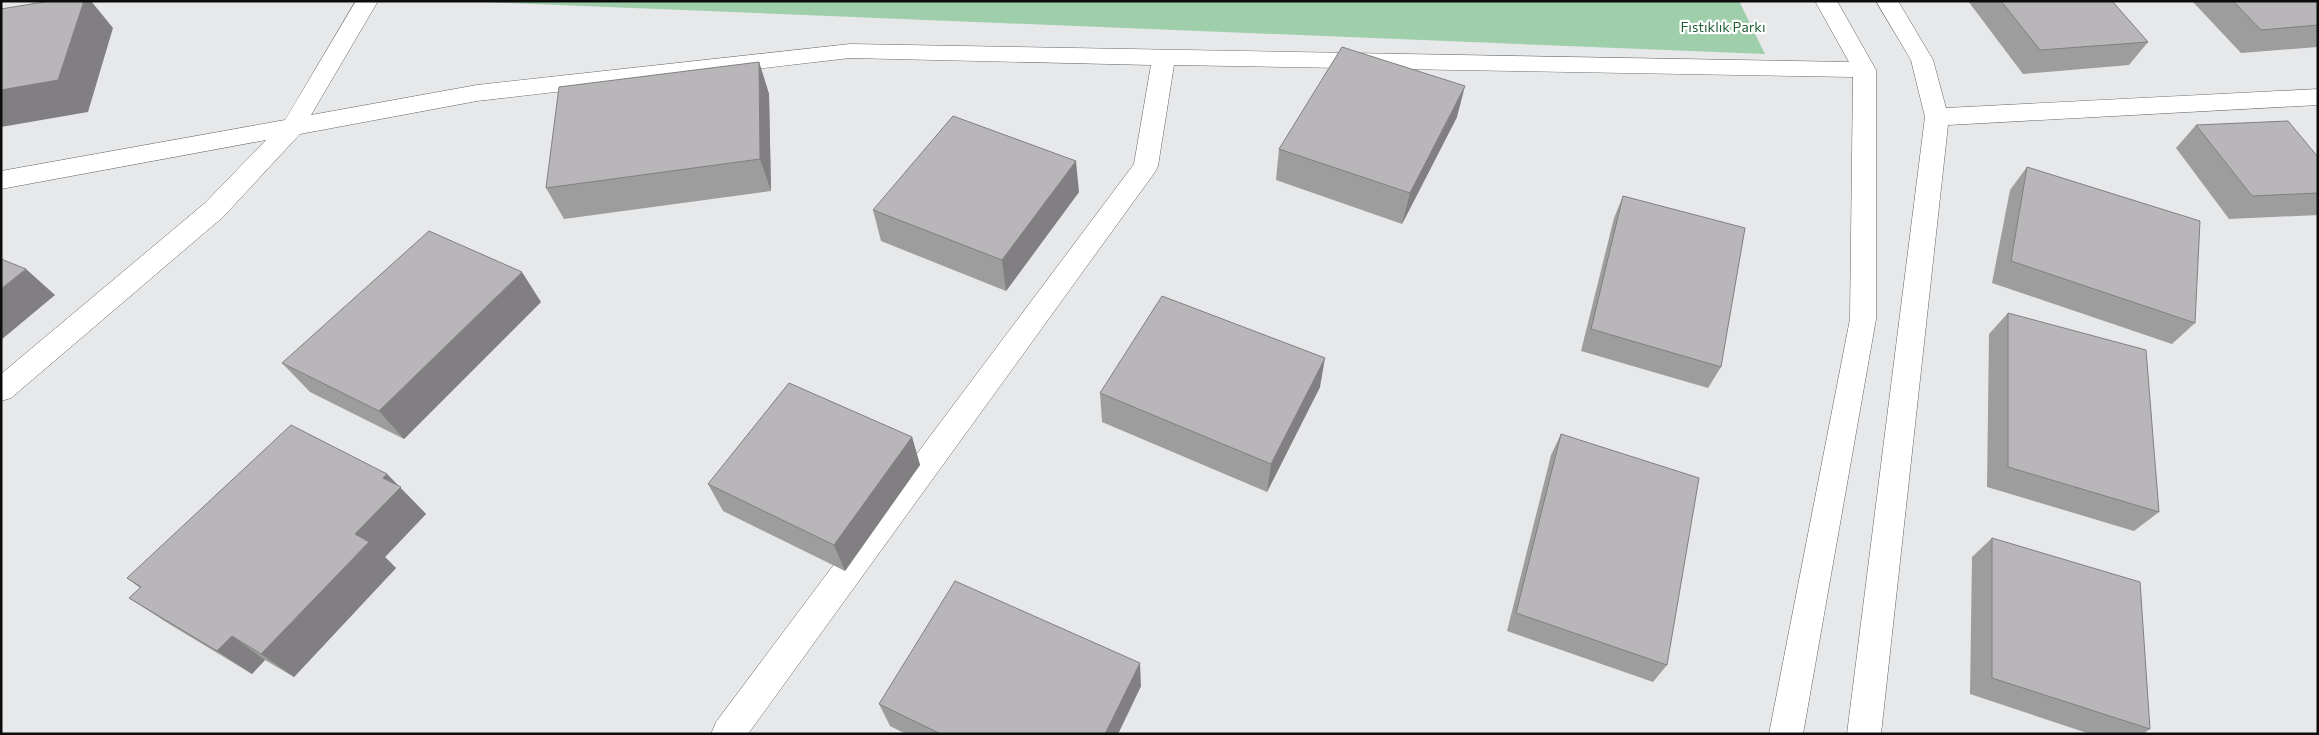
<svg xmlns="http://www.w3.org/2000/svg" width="2319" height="735" viewBox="0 0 2319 735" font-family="Commissioner,sans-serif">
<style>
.green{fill:#9fceaa}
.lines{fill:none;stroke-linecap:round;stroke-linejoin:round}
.minor-casing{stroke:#636466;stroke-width:1}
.minor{fill:#fff;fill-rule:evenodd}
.wall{fill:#9e9d9e}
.shaded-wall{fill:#817f81}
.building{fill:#b8b6b8;stroke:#817f81}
.labels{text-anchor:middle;stroke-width:4.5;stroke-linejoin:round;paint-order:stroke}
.park-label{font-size:14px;fill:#1f5d35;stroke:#fff}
</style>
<rect width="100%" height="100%" fill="#e7e8ea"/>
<polygon class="green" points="1739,1 1765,54 486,2 487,1"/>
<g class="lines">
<g class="minor-casing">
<g id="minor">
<polygon points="356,1 378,1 311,115 477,85 850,44 1849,62 1815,1 1837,1 1876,70 1876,319 1803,734 1769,734 1850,319 1853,77 1174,65 1158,166 1155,172 748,734 711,734 716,722 1134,164 1151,65 850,58 477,101 300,134 223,217 11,398 1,401 1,374 205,203 266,140 1,189 1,171 285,120"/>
<polygon points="1876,1 1898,1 1933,60 1946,108 2318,89 2318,105 1948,125 1881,734 1847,734 1925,117 1911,60"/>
</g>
</g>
<use href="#minor" class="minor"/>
</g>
<g class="wall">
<polygon points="1968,1 2112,1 2148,42 2129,65 2023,74"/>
<polygon points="2192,1 2318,1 2318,47 2241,53"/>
<polygon points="759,62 769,94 771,191 564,219 546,188"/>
<polygon points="1457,117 1402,224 1276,180 1279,149"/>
<polygon points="2196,125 2318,157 2318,215 2229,219 2176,148"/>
<polygon points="2027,167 2195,323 2172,344 1992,283 2010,190"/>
<polygon points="1079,192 1006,291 881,241 873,210"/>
<polygon points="1623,196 1721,367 1708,388 1581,351 1614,218"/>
<polygon points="541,302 404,439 310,392 282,363"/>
<polygon points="2008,313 2159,512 2134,531 1987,487 1989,334"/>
<polygon points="1320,387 1267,492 1102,422 1100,393"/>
<polygon points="1561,434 1667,665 1653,682 1507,631 1551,455"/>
<polygon points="912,437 920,465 845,571 723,511 708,484"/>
<polygon points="387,474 426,514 385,557 396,568 294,677 265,660 252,674 166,622 129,598 140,588 127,578"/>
<polygon points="1992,538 2150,729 2143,734 2090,734 1970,694 1972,557"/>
<polygon points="1141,686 1118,734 906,734 890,726 879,704"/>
</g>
<g class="shaded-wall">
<polygon points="84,1 91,1 113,28 88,112 1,127 1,90"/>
<polygon points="759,62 769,94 771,191 760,159"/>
<polygon points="1465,86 1457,117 1402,224 1410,193"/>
<polygon points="1076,161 1079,192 1006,291 1002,260"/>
<polygon points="26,269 55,295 1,340 1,289"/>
<polygon points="522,272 541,302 404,439 379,411"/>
<polygon points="1325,358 1320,387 1267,492 1271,464"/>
<polygon points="912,437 920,465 845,571 834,545"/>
<polygon points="387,474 426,514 385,557 396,568 294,677 261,654 355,534 383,478"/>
<polygon points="232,636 265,660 252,674 217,651"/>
<polygon points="1140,663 1141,686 1118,734 1105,734"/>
</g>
<g class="building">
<polygon points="50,1 84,1 58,80 1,90 1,9"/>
<polygon points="2001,1 2112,1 2148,42 2040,50"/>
<polygon points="2233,1 2318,1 2318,25 2261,30"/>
<polygon points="1342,47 1465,86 1410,193 1279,149"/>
<polygon points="759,62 760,159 546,188 559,87"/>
<polygon points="953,116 1076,161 1002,260 873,210"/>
<polygon points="2288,121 2318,157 2318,193 2252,196 2196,125"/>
<polygon points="2027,167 2200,221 2195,323 2011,261"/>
<polygon points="1623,196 1745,228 1721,367 1591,329"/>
<polygon points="429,231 522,272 379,411 282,363"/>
<polygon points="1,259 26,269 1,289"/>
<polygon points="1162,296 1325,358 1271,464 1100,393"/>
<polygon points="2008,313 2146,350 2159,512 2008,467"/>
<polygon points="789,383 912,437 834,545 708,484"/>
<polygon points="291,425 387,474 383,478 401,487 355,534 369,542 261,654 232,636 217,651 129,598 141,587 127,578"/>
<polygon points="1561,434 1699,478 1667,665 1516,613"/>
<polygon points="1992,538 2140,582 2150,729 1992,678"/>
<polygon points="955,581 1140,663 1105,734 941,734 879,704"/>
</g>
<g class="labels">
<g class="park-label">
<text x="1723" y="32">Fıstıklık Parkı</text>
</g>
</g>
<rect width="2319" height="735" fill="none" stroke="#0c0c0d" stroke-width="5"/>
</svg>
